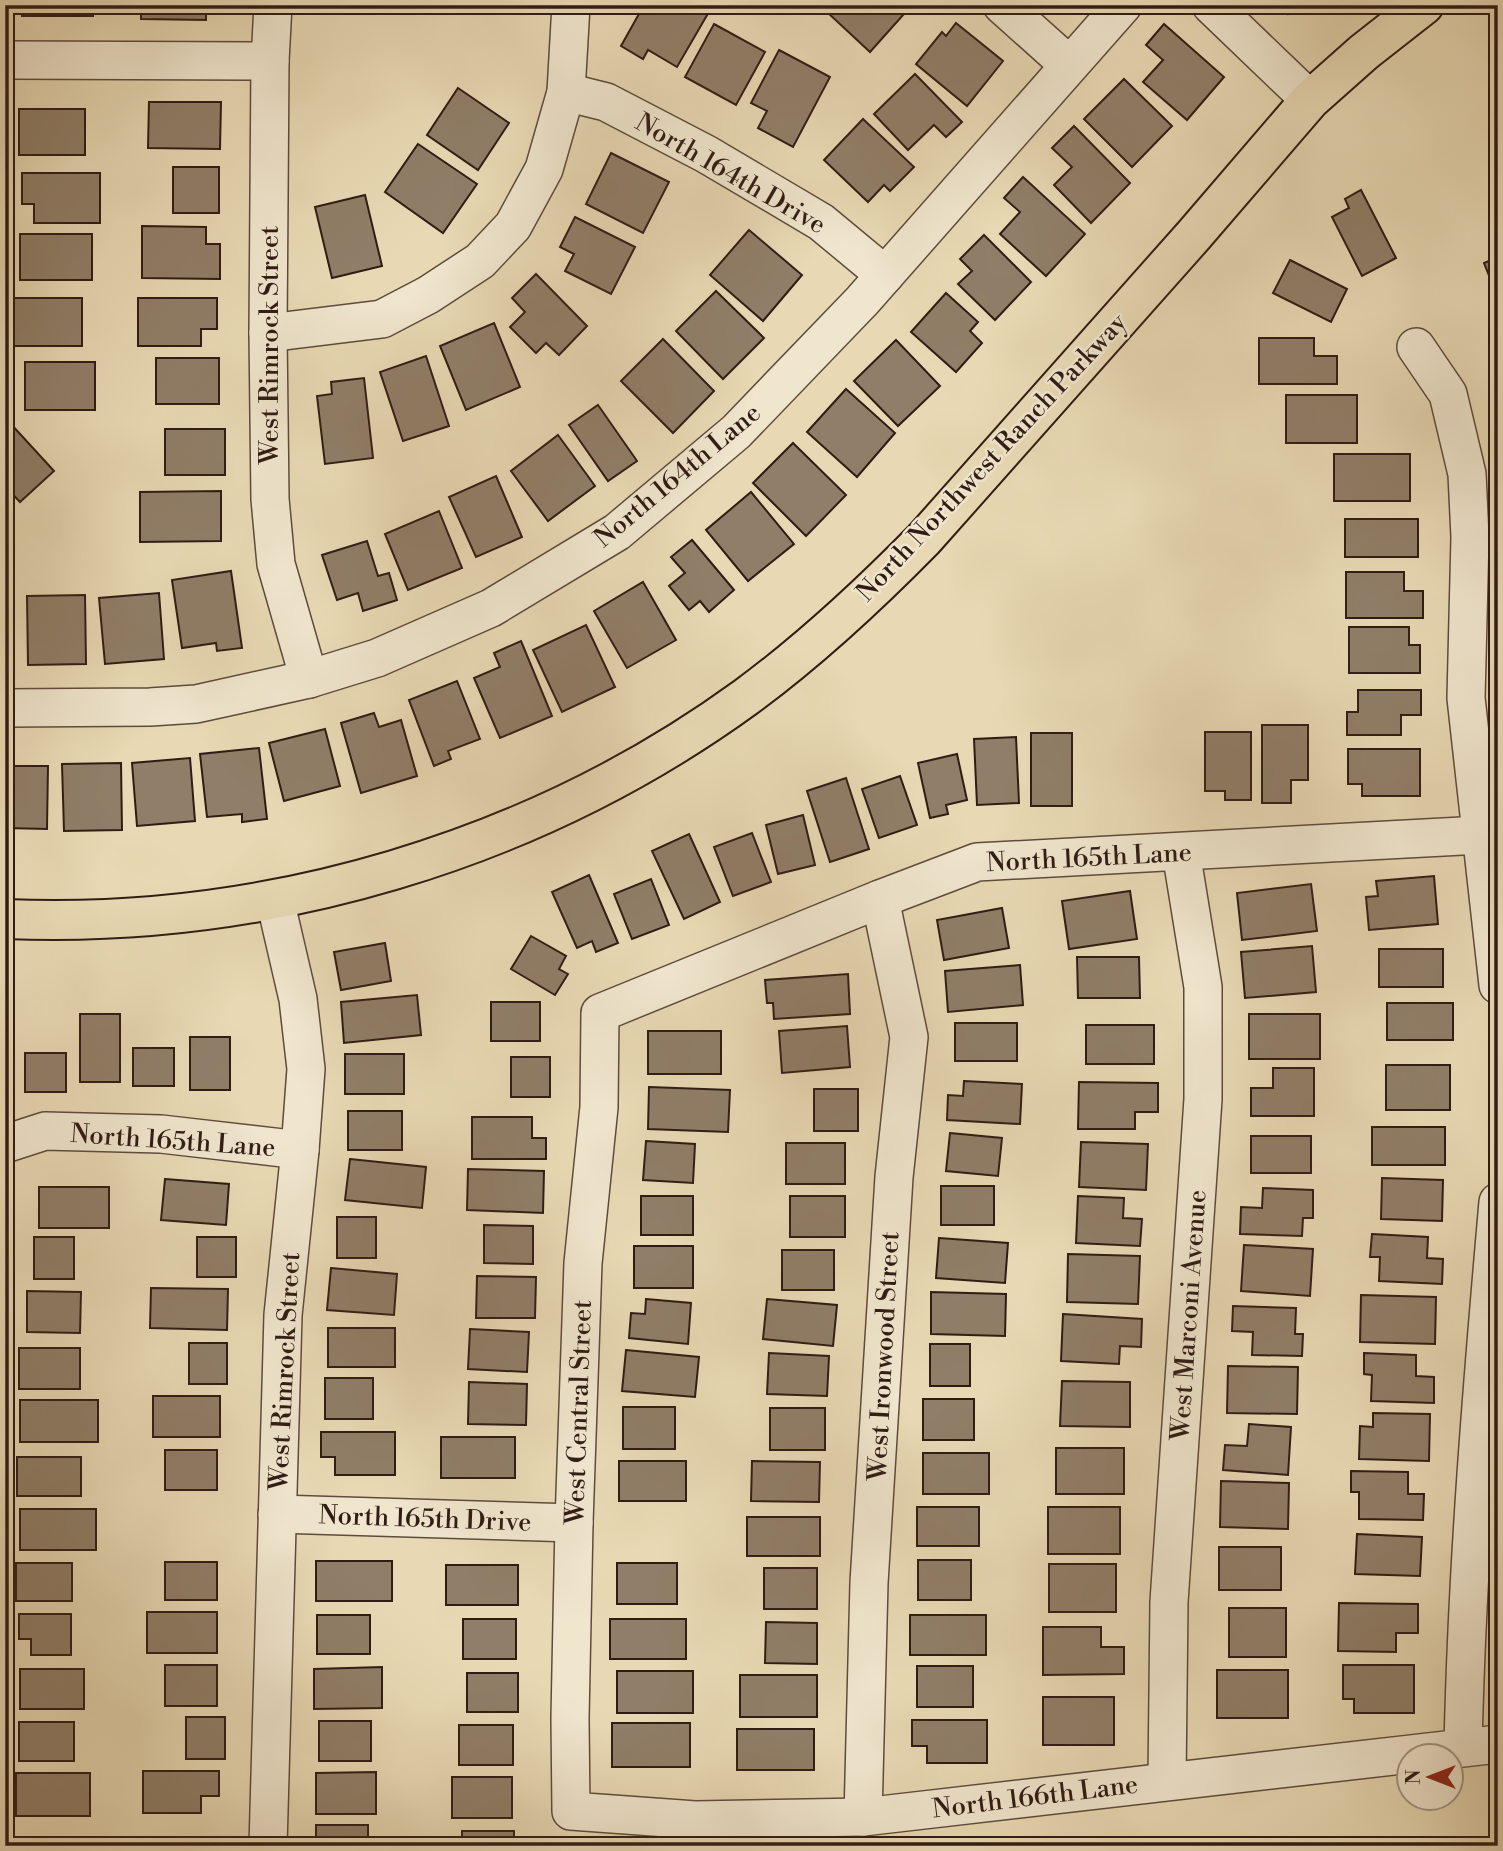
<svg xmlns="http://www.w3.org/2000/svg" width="1503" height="1851" viewBox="0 0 1503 1851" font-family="'Libre Bodoni',serif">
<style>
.building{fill:#907e68;stroke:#301c15;stroke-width:2}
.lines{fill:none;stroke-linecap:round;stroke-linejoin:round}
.minor-casing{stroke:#5e4b3d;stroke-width:40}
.major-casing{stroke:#301c15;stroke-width:42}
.minor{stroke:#f0e6ce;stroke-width:37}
.major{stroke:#e8d9b4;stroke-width:38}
.labels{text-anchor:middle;stroke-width:5;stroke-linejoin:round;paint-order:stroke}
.street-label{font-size:26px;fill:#301c15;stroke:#f0e6ce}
</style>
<rect width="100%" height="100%" fill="#e8d9b4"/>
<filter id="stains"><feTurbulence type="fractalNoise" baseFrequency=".00286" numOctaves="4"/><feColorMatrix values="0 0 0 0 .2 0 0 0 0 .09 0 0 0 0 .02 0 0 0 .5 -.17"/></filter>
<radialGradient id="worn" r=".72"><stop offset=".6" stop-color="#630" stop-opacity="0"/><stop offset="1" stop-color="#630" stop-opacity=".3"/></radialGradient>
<g class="building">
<rect x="22" y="5" width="71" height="11"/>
<polygon points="141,5 206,5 206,20 141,19"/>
<polygon points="644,5 702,5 710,10 677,67 648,50 643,59 621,46"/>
<polygon points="835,5 912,5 870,52 828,13"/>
<polygon points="1281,5 1299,5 1288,14"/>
<polygon points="956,23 1003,61 967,106 916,64 942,32 946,36"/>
<polygon points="714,24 765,52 736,105 685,77"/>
<polygon points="1164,24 1224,77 1187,120 1143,82 1163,60 1146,45"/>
<polygon points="779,50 830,77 793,147 758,128 767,111 751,103"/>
<polygon points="915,74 962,122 946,137 934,125 908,150 874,114"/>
<polygon points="1124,79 1172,126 1132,167 1084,119"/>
<polygon points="458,88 509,123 478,170 427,135"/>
<polygon points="149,102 221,102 220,149 148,148"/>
<rect x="19" y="109" width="66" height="46"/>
<polygon points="863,119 914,167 890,191 884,185 868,202 824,160"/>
<polygon points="1074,126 1130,183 1091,223 1054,185 1072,167 1052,148"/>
<polygon points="418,144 477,184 443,233 385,192"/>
<polygon points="611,153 669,182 643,233 586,204"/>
<rect x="173" y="167" width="46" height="46"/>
<polygon points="22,173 100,173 100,223 34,223 34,204 22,204"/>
<polygon points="1023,177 1085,234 1046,276 1000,234 1020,212 1004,198"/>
<polygon points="1361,190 1396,258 1362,276 1332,217 1349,208 1345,199"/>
<polygon points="365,195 382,266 332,278 315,207"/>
<polygon points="575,217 635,247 611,294 565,271 574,254 560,247"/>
<polygon points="142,226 206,227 206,244 220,244 220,279 142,278"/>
<polygon points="749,230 802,275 763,321 710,275"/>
<rect x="20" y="234" width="72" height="46"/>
<polygon points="984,235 1031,282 995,320 958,284 972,271 960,259"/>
<polygon points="1498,257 1498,298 1484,263"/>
<polygon points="1290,260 1347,289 1331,322 1273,293"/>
<polygon points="536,274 587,326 559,355 546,343 536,353 510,327 525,312 512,298"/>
<polygon points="716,291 764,338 723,379 676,331"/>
<polygon points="946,293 978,322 970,331 982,343 956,372 911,332"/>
<rect x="13" y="298" width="69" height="48"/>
<polygon points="138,298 217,298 217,329 201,329 201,346 138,346"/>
<polygon points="494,323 520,387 466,410 440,346"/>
<polygon points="1259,338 1314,338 1314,356 1337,356 1337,384 1259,384"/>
<polygon points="663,339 714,391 673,433 621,381"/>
<polygon points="896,340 940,386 898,426 854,381"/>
<polygon points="426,356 449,426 403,441 380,372"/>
<rect x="156" y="358" width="63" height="46"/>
<rect x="25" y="362" width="70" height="48"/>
<polygon points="364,378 373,458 325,464 317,396 332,394 331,382"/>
<polygon points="846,389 895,433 857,477 807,432"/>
<rect x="1286" y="395" width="71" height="48"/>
<polygon points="598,405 637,461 608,481 569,425"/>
<polygon points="10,423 54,471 20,502 5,486 5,427"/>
<rect x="165" y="429" width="60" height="46"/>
<polygon points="558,435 595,486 548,521 511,471"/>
<polygon points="793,443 846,495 806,536 753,483"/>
<rect x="1334" y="454" width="76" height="47"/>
<polygon points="496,476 522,537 476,557 449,497"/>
<polygon points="221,491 221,541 140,542 140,492"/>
<polygon points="751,492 794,544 748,581 706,530"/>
<polygon points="439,511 462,568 408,590 385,534"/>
<rect x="1345" y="519" width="73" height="38"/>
<polygon points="692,540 734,590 709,612 700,601 689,610 669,586 685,573 671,557"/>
<polygon points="367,541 378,576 389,573 397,600 363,611 358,593 337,600 322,555"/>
<polygon points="231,571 242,648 217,651 216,643 182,648 172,580"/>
<polygon points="1346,572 1404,572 1404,591 1423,591 1423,618 1346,618"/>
<polygon points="643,582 676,640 627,668 594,611"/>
<polygon points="159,593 164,659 105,664 99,598"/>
<polygon points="85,595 86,664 28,665 27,596"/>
<rect x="5" y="602" width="7" height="58"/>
<polygon points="586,625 615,687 562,712 533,650"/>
<polygon points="1349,627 1409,627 1409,645 1420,645 1420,673 1349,673"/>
<polygon points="521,641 552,716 500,738 474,678 500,667 494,653"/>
<polygon points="457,681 480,739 448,751 451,759 434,766 409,700"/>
<polygon points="1358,690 1421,690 1421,715 1401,715 1401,735 1347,735 1347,712 1358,712"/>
<polygon points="374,713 379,727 401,720 417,776 361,793 341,723"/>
<polygon points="1262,725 1308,725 1308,780 1291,780 1291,803 1262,803"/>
<polygon points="325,729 340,786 284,801 269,743"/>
<polygon points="1205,732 1251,732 1251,800 1225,800 1225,791 1205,791"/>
<rect x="1031" y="733" width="41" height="73"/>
<polygon points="1016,737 1019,803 977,805 974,739"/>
<polygon points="259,748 267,819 242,822 242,814 207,817 200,754"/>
<polygon points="1348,749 1420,749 1420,796 1362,796 1362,784 1348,784"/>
<polygon points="957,754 967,800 946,805 948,814 930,818 918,763"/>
<polygon points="190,758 195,821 137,826 132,763"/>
<polygon points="121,763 122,830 64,831 62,764"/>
<polygon points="5,766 48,766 47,829 5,828"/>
<polygon points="900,776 917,825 879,838 862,789"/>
<polygon points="846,778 869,849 830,862 807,791"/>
<polygon points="803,815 815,865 778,874 766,825"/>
<polygon points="752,833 771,882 733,896 714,847"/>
<polygon points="689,834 720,902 684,919 652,851"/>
<polygon points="589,875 618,943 596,952 592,941 577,948 552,892"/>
<polygon points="1434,876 1438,924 1369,930 1366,897 1378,896 1376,881"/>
<polygon points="651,879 669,925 632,939 614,894"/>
<polygon points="1311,884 1317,931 1242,940 1237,893"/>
<polygon points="1130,891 1137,939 1069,949 1062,901"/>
<polygon points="1002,908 1009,948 944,960 937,920"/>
<polygon points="531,936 566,956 559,969 568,974 555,995 511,969"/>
<polygon points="385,943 391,981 341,990 334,952"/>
<polygon points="1312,946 1316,992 1245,998 1241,952"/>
<rect x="1379" y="949" width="64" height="38"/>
<polygon points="1077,957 1139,957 1140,998 1078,998"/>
<polygon points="1020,965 1023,1005 948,1012 945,971"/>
<polygon points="848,974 850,1014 774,1019 773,1003 767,1003 765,980"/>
<polygon points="417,995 421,1035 344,1043 341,1002"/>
<rect x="491" y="1002" width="49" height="39"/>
<rect x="1387" y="1003" width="66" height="37"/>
<rect x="80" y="1014" width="40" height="68"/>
<rect x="1249" y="1014" width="71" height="45"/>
<rect x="955" y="1023" width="62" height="38"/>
<rect x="1086" y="1025" width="68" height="39"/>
<polygon points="847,1026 850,1067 782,1073 779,1031"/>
<rect x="648" y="1031" width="73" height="43"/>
<rect x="190" y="1037" width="40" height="53"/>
<rect x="133" y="1048" width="41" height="38"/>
<rect x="25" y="1053" width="41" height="39"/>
<rect x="345" y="1054" width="59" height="40"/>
<rect x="511" y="1057" width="39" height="40"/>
<rect x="1386" y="1065" width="64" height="45"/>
<polygon points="1273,1068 1314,1068 1314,1116 1251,1116 1251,1088 1273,1088"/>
<polygon points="964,1081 1022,1084 1020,1124 947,1120 948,1095 963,1096"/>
<polygon points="1079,1082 1158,1083 1158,1112 1135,1112 1135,1129 1078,1129"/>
<polygon points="649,1087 730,1090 728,1132 648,1129"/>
<rect x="814" y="1089" width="44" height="42"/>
<rect x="348" y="1111" width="54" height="39"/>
<polygon points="472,1117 532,1117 532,1138 546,1138 546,1159 472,1159"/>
<rect x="1372" y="1127" width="73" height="38"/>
<polygon points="950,1133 1002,1138 998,1176 946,1171"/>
<rect x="1251" y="1136" width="60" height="37"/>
<polygon points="646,1141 695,1144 693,1183 643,1180"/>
<polygon points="1081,1142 1148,1144 1146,1190 1079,1187"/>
<rect x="786" y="1143" width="59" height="41"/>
<polygon points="350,1159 426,1167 422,1208 345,1200"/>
<polygon points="468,1169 544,1171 543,1213 467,1210"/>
<polygon points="1382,1178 1443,1180 1442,1221 1381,1219"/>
<polygon points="165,1179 229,1184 226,1225 161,1220"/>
<rect x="941" y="1186" width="53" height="39"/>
<rect x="39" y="1187" width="70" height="41"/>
<polygon points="1263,1188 1313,1190 1313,1218 1303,1218 1302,1236 1240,1234 1241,1207 1262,1208"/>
<rect x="641" y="1196" width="52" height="39"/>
<rect x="790" y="1196" width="55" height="41"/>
<polygon points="1078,1196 1124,1198 1123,1218 1142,1219 1140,1246 1076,1243"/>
<rect x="337" y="1217" width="39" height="41"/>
<polygon points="484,1225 533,1226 533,1264 484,1263"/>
<polygon points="1372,1234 1428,1237 1427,1258 1443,1259 1442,1284 1379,1281 1380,1257 1370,1257"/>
<rect x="34" y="1237" width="40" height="42"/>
<rect x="197" y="1237" width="39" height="40"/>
<polygon points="939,1238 1008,1243 1005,1283 936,1278"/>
<polygon points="1244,1245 1313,1249 1310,1296 1241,1291"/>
<rect x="634" y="1246" width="59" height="42"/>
<rect x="782" y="1250" width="52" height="40"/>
<polygon points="1068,1254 1140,1256 1138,1304 1067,1302"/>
<polygon points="331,1268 397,1274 394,1315 327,1310"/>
<polygon points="477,1276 536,1277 535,1318 476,1318"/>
<polygon points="151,1288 228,1289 227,1330 150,1328"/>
<polygon points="27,1291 81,1292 80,1333 27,1332"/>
<polygon points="931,1292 1006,1294 1005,1336 931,1334"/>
<polygon points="1361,1295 1436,1297 1435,1344 1360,1342"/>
<polygon points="646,1299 691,1303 688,1344 629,1338 631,1313 645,1314"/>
<polygon points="767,1299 837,1305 833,1346 763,1339"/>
<polygon points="1233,1306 1296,1308 1295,1334 1303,1334 1302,1356 1252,1355 1253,1332 1232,1331"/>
<polygon points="1063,1314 1142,1319 1141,1347 1120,1346 1119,1364 1061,1361"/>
<rect x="328" y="1328" width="67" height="39"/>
<polygon points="470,1329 529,1332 527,1372 468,1369"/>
<rect x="189" y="1343" width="38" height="41"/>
<rect x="930" y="1344" width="40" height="42"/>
<rect x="19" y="1348" width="61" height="41"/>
<polygon points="626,1350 699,1357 695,1397 622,1391"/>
<polygon points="769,1353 829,1356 827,1396 767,1394"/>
<polygon points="1364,1353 1416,1355 1416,1376 1434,1377 1434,1403 1371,1401 1372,1375 1364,1374"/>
<polygon points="1228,1366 1298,1367 1297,1414 1227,1413"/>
<rect x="325" y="1378" width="48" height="41"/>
<polygon points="1062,1381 1130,1382 1130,1427 1060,1426"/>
<polygon points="469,1382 527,1384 526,1425 468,1424"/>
<rect x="153" y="1396" width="67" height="41"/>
<rect x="923" y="1399" width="51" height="41"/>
<rect x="20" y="1400" width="78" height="42"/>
<rect x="623" y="1407" width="52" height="42"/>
<rect x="770" y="1408" width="55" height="42"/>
<polygon points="1373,1413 1430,1414 1429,1461 1359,1459 1360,1426 1373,1427"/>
<polygon points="1249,1424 1291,1427 1288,1475 1223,1470 1225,1445 1247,1446"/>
<polygon points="321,1432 395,1432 395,1475 335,1475 335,1457 321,1457"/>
<rect x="441" y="1437" width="74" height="41"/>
<rect x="1056" y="1448" width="68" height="46"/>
<rect x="165" y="1450" width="52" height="40"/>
<rect x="923" y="1453" width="66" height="41"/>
<rect x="17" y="1457" width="64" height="39"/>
<rect x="619" y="1461" width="67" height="40"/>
<polygon points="752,1461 820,1462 819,1502 751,1501"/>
<polygon points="1351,1471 1408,1472 1408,1494 1424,1494 1423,1520 1359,1519 1359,1492 1351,1492"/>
<polygon points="1221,1481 1289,1483 1288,1529 1220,1527"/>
<rect x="917" y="1507" width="62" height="39"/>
<rect x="1048" y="1507" width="72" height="47"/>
<rect x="20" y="1509" width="76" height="41"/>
<rect x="747" y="1517" width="73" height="39"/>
<polygon points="1357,1534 1422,1537 1420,1576 1355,1574"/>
<rect x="1219" y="1547" width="62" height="43"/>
<rect x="918" y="1560" width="53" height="40"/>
<rect x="316" y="1561" width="76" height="40"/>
<rect x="165" y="1562" width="52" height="38"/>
<rect x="16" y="1563" width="56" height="38"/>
<rect x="617" y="1563" width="60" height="41"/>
<rect x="1049" y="1564" width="67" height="48"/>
<rect x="446" y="1565" width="72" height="40"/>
<rect x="764" y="1568" width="53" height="41"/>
<polygon points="1339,1603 1418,1604 1418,1633 1396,1633 1396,1652 1338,1651"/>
<rect x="1229" y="1608" width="57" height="49"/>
<rect x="147" y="1612" width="70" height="41"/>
<polygon points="19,1614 71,1614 71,1655 31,1655 31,1639 19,1639"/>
<rect x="317" y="1615" width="53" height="39"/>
<rect x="910" y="1615" width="76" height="40"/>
<rect x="463" y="1619" width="53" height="40"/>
<rect x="610" y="1619" width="76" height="40"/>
<polygon points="766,1622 817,1623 817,1664 765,1663"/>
<polygon points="1043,1627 1101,1627 1101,1647 1124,1647 1124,1674 1043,1675"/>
<rect x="165" y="1665" width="52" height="41"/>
<polygon points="1343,1665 1414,1665 1414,1713 1354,1713 1354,1699 1343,1699"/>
<rect x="917" y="1666" width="56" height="41"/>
<polygon points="382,1667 382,1708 314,1709 314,1669"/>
<rect x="20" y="1669" width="64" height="40"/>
<rect x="1217" y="1670" width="71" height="48"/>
<rect x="617" y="1671" width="76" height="42"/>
<rect x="467" y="1673" width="51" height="39"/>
<rect x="740" y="1675" width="77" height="42"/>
<rect x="1043" y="1697" width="71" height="48"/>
<rect x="186" y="1717" width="39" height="42"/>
<polygon points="912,1720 987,1720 987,1763 927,1763 927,1746 912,1746"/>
<rect x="319" y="1721" width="52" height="40"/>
<rect x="19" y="1722" width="55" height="39"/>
<rect x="612" y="1723" width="78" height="44"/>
<rect x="459" y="1725" width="54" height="40"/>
<rect x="737" y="1729" width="77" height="41"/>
<polygon points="143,1771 219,1771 219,1796 201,1796 201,1813 143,1813"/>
<polygon points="376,1772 376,1814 316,1814 316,1773"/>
<rect x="16" y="1773" width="74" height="43"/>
<rect x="452" y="1777" width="60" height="41"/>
<rect x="316" y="1825" width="52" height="21"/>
<rect x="462" y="1831" width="52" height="15"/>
</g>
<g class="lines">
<g class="minor-casing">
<g id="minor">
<polyline points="273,5 270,61 268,333 270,499 276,564 309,679"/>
<polyline points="1002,5 1069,65"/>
<polyline points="1211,5 1310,100"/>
<polyline points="5,60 270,61"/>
<polyline points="566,92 606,102 706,154 821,222 885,275"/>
<polyline points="268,333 382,319 428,295 480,261 513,226 544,169 566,92 571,5"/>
<polyline points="1416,347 1448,394 1467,474 1470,537 1466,698 1498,985"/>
<polyline points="5,708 150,707 196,704 309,679 377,658 491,608 617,532 736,432 862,301 1123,5"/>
<polyline points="1481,835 977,862 880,899 600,1013 599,1107 583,1263 574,1523 570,1718 571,1811 695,1820 863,1817 1498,1744"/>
<polyline points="5,1144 45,1131 161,1134 300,1150"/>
<polyline points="277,1514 574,1523"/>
<path d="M1463 1747C1467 1565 1482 1384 1498 1202"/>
<polyline points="1167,1781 1169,1602 1203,1099 1203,987 1181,852"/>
<polyline points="863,1817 869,1583 894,1177 909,1037 880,899"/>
<polyline points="268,1846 283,1315 300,1150 306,1069 298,999 275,900"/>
</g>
</g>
<g class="major-casing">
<path id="major" d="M5 919C267 930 534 851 746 697 810 650 869 595 924 539L1194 235 1310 100 1364 52 1424 5"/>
</g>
<use href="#minor" class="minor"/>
<use href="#major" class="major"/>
</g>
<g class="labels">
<g class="street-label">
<text transform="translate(731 173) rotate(30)" y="9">North 164th Drive</text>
<text transform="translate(269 345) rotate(-90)" y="9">West Rimrock Street</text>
<text transform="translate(991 457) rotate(-47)" y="9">North Northwest Ranch Parkway</text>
<text transform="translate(677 475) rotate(-40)" y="9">North 164th Lane</text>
<text transform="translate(1089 857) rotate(-3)" y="9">North 165th Lane</text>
<text transform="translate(173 1140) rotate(4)" y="9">North 165th Lane</text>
<text transform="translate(1188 1315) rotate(-86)" y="9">West Marconi Avenue</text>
<text transform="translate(883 1356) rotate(-87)" y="9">West Ironwood Street</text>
<text transform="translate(284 1371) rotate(-87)" y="9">West Rimrock Street</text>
<text transform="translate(578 1412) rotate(-88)" y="9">West Central Street</text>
<text transform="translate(425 1518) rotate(2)" y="9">North 165th Drive</text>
<text transform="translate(1035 1796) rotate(-7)" y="9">North 166th Lane</text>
</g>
</g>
<rect width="1503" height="1851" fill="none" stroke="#e8d9b4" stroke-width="28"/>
<rect x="7" y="7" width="1489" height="1837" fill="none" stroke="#301c15" stroke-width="3.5"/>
<rect x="14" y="14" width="1475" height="1823" fill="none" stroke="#301c15" stroke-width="2"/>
<g transform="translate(1430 1777) rotate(270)"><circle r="33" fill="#f0e6ce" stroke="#a39584" stroke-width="2"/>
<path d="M0-5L12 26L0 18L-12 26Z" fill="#8f2418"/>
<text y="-10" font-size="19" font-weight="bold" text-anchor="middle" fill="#301c15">N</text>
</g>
<rect width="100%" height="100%" filter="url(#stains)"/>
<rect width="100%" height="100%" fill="url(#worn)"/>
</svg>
